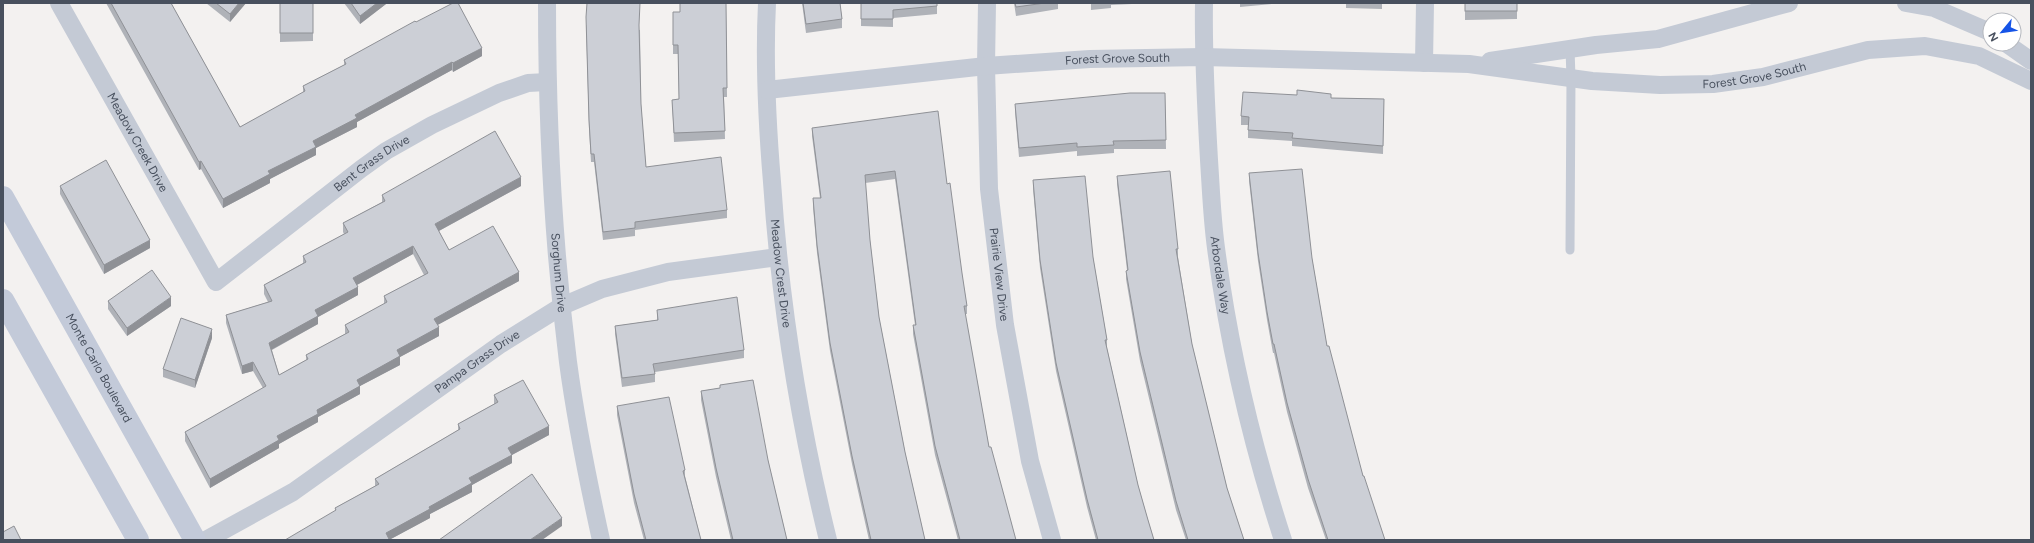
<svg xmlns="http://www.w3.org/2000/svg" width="2034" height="543" viewBox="0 0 2034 543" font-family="Figtree,sans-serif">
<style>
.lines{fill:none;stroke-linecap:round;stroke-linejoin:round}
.service{stroke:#c4cad5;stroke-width:9}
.minor{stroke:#c4cad5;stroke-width:18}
.secondary{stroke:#c3cad9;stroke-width:22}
.wall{fill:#afb2b8;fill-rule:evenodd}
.shaded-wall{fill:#8f9196}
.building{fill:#cccfd6;stroke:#8f9196;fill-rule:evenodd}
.labels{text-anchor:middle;stroke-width:3.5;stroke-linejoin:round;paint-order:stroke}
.street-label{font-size:12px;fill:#48505e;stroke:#fff}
</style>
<rect width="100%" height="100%" fill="#f3f1f0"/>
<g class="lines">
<polyline class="service" points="1570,49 1571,78 1570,250"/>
<g class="minor">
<path id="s1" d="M59 3 216 282 361 169 386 151 432 125 499 93 528 83 547 82"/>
<path id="s2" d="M547 3C547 123 553 243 568 362 576 422 588 481 601 540"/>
<path id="s3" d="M767 3C764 62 767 122 772 182 780 303 799 422 828 540"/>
<path id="s4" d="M987 3 986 66 989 189 1005 325 1030 461 1052 540"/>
<path id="s5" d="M1204 3C1203 56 1206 108 1209 160 1211 190 1212 219 1216 248 1229 347 1252 445 1283 540"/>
<polyline points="1906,3 1934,8 1990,32"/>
<polyline points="2007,44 2031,61"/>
<polyline points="1490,61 1596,45 1658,39 1789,3"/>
<polyline points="1424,63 1425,3"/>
<path id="s6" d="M767 90 986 66 1090 59 1203 57 1469 64 1592 81 1660 85 1713 84 1763 77 1868 50 1925 46 1979 56 2031 81"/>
<path id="s7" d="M206 540 293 492 501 344 562 306 602 289 668 272 778 257"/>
</g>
<g class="secondary">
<path id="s8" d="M3 197 195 540"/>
<polyline points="3,300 138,540"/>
</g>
</g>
<g class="wall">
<polygon points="106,3 171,3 240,127 303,93 303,86 344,65 344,60 416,22 482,56 453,72 452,70 357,122 357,127 316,148 316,155 270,179 270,183 223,208 201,169 199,170"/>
<polygon points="206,3 246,3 230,22"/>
<polygon points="280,3 313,3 313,41 280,42"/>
<polygon points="344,3 386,3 386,4 360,24"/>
<polygon points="726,3 727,97 724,97 725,139 674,142 672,100 679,99 678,54 673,54 673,12 680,12"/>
<polygon points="802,3 840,3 842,19 842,28 806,33"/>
<polygon points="861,3 937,6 937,14 893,18 893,27 861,26"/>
<polygon points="1014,3 1058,3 1058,9 1016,16"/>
<polygon points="1091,3 1153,3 1111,5 1111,8 1091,10"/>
<polygon points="1240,3 1281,3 1240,7"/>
<polygon points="1290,3 1337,3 1290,4"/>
<polygon points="1346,3 1382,3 1382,9 1346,8"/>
<polygon points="1465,3 1517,3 1517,19 1465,20"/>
<polygon points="586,25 640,30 641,104 646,167 727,210 727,218 635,230 635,236 603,240 594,162 591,162 589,129"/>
<polygon points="1165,93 1166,149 1114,149 1114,153 1077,156 1077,151 1019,157 1015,112 1015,104"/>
<polygon points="1331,98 1384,99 1383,154 1292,146 1292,141 1248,138 1248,125 1241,125 1241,116"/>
<polygon points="812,128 947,184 967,306 967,314 965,314 989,447 1016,540 958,540 935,455 913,334 913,325 915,325 895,179 865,183 870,240 879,317 905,452 925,540 869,540 852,464 830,351 817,253 813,207 813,198 820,198 812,136"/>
<polygon points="1249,173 1312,258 1327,346 1363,476 1385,540 1326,540 1308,488 1287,412 1274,353 1273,353 1267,320 1258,261 1249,181"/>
<polygon points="1117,176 1178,249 1178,257 1192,344 1227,488 1244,540 1186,540 1176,510 1140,361 1126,279 1126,271 1127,270 1117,184"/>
<polygon points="1033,180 1093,257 1107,340 1107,348 1138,485 1148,520 1154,540 1096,540 1087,507 1056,371 1040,268 1033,189"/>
<polygon points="60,186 150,248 104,274 60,194"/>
<path d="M521 186 439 231 449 250 519 281 437 325 439 336 400 357V365L360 386V394L318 417V422L279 444V448L210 488 185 441V432L263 388 253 371 242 374 226 323V315L268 302 264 294V285L303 263V256L344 234 343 232V223L382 202V195ZM413 254 424 275 384 296V304L345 325V334L306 355V360L279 375 272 350 318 324V317L358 295 357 285Z"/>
<polygon points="108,301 171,306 127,336 108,309"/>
<polygon points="657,310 744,350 744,358 655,372 655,382 622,387 615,334 615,326 657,320"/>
<polygon points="212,338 195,388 163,377 163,369"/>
<polygon points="720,385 768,460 787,540 731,540 716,477 701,400 701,391 720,388"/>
<polygon points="494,395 549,435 512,455 512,463 472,485 472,492 430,514 430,518 389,540 335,511 335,508 375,486 375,479 458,430 458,424 494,404"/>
<polygon points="617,406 685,470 685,476 701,540 644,540 634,503 617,415"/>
</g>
<g class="shaded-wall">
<polygon points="239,3 246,3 230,22 230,14"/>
<polygon points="377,3 386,3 386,4 360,24 360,16"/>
<polygon points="482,48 482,56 453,72 453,63"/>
<polygon points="452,62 452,70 357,122 357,127 316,148 316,155 270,179 270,183 223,208 223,199 268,171 313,141 355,115"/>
<polygon points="201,161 201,169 199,170 199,162"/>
<polygon points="521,177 521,186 435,233 435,224"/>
<polygon points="150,240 150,248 104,274 104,265"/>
<polygon points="413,246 413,254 353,287 353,278"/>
<polygon points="519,272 519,281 434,327 434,319"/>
<polygon points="358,287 358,295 318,317 318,324 269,351 269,343 315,310"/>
<polygon points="171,297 171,306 127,336 127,328"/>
<polygon points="439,327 439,336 400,357 400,365 360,386 360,394 318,417 318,422 279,444 279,448 210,488 210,479 277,436 317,410 397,350"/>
<polygon points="212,329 212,338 195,388 195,380"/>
<polygon points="253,362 253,371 242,374 242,366"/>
<polygon points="549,426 549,435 508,457 508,448"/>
<polygon points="512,455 512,463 472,485 472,492 430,514 430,518 389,540 386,540 386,533 429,507 469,478"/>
<polygon points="562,518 562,526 542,540 530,540"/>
</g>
<g class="building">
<polygon points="111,3 171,3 240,127 305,91 303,86 346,64 344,60 415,21 416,22 453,3 458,3 482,48 453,63 452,62 355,115 357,118 313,141 316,147 268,171 270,174 223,199 201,161 199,162"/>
<polygon points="216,3 239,3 230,14"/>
<rect x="280" y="3" width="33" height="30"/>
<polygon points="351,3 377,3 360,16"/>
<polygon points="587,3 640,3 639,25 641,104 646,167 721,157 727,210 635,222 635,228 603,232 594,154 591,154 589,120 586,17"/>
<polygon points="680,3 726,3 727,88 723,88 725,131 674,133 672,100 679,99 678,45 673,45 673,12 680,12"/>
<polygon points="803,3 840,3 842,19 806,24"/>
<polygon points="861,3 937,3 937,6 893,10 893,19 861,19"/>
<polygon points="1015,3 1045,3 1016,7"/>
<rect x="1465" y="3" width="52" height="8"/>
<polygon points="1297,90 1331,94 1331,98 1384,99 1383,146 1292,138 1293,133 1248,130 1249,117 1241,116 1243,92 1297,95"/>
<polygon points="1130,93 1165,93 1166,140 1113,141 1114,145 1077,147 1077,143 1019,148 1015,104"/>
<polygon points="938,111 947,184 950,183 962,273 967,306 964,306 989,447 991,447 1016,540 960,540 935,446 913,325 916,325 895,171 865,175 870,240 879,317 905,452 925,540 871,540 852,456 830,343 817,245 813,198 821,198 812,128"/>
<path d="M495 131 521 177 435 224 449 250 493 226 519 272 434 319 439 327 397 350 400 356 357 380 360 386 317 410 318 414 277 436 279 440 210 479 185 432 266 386 253 362 242 366 226 315 272 301 264 285 306 262 303 256 348 232 343 223 385 201 382 195ZM413 246 428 273 384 296 387 302 345 325 349 332 306 355 308 359 279 375 269 343 318 316 315 310 358 287 353 278Z"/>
<polygon points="106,160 150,240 104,265 60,186"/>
<polygon points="1302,169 1312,258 1327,346 1329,346 1363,476 1364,476 1385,540 1328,540 1308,479 1287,403 1274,344 1273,344 1267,312 1258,253 1249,173"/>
<polygon points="1170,171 1178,249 1176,249 1192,344 1227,488 1244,540 1188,540 1176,501 1140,352 1126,271 1128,270 1117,176"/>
<polygon points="1085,176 1093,257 1107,340 1105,340 1138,485 1148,520 1154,540 1098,540 1087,499 1056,363 1040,260 1033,180"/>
<polygon points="152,270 171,297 127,328 108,301"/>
<polygon points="737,297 744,350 653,364 655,374 622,378 615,326 658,320 657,310"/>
<polygon points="181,318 212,329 195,380 163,369"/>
<polygon points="523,380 549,426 508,448 512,455 469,478 472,483 429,507 430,509 386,533 389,539 387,540 285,540 336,510 335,508 379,484 375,479 460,429 458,424 498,402 494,395"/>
<polygon points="753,380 768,460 787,540 733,540 716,468 701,391 720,388 720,385"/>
<polygon points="669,397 685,470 683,471 701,540 646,540 634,494 617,406"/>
<polygon points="532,474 562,518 530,540 439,540"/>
<polygon points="14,526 21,540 3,540 3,532"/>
</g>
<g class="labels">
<g class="street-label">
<text dy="4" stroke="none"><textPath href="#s6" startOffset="352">Forest Grove South</textPath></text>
<text dy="4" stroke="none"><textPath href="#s6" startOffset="991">Forest Grove South</textPath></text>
<text dy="4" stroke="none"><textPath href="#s1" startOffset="160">Meadow Creek Drive</textPath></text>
<text dy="4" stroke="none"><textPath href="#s1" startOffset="516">Bent Grass Drive</textPath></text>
<text dy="4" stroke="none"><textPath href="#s2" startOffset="270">Sorghum Drive</textPath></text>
<text dy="4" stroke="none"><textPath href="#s3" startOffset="271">Meadow Crest Drive</textPath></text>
<text dy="4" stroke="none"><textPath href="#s4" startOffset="272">Prairie View Drive</textPath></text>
<text dy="4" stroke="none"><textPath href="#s5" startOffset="273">Arbordale Way</textPath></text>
<text dy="4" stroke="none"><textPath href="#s7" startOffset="325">Pampa Grass Drive</textPath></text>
<text dy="4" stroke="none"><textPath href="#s8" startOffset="196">Monte Carlo Boulevard</textPath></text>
</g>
</g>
<rect width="2034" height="543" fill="none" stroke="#48505e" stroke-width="8"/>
<g transform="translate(2002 32) rotate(241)"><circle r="19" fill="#ffffff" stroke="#b6b9bf"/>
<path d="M0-3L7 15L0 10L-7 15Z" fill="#1654e7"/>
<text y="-6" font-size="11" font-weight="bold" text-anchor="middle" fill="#48505e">N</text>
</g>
</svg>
